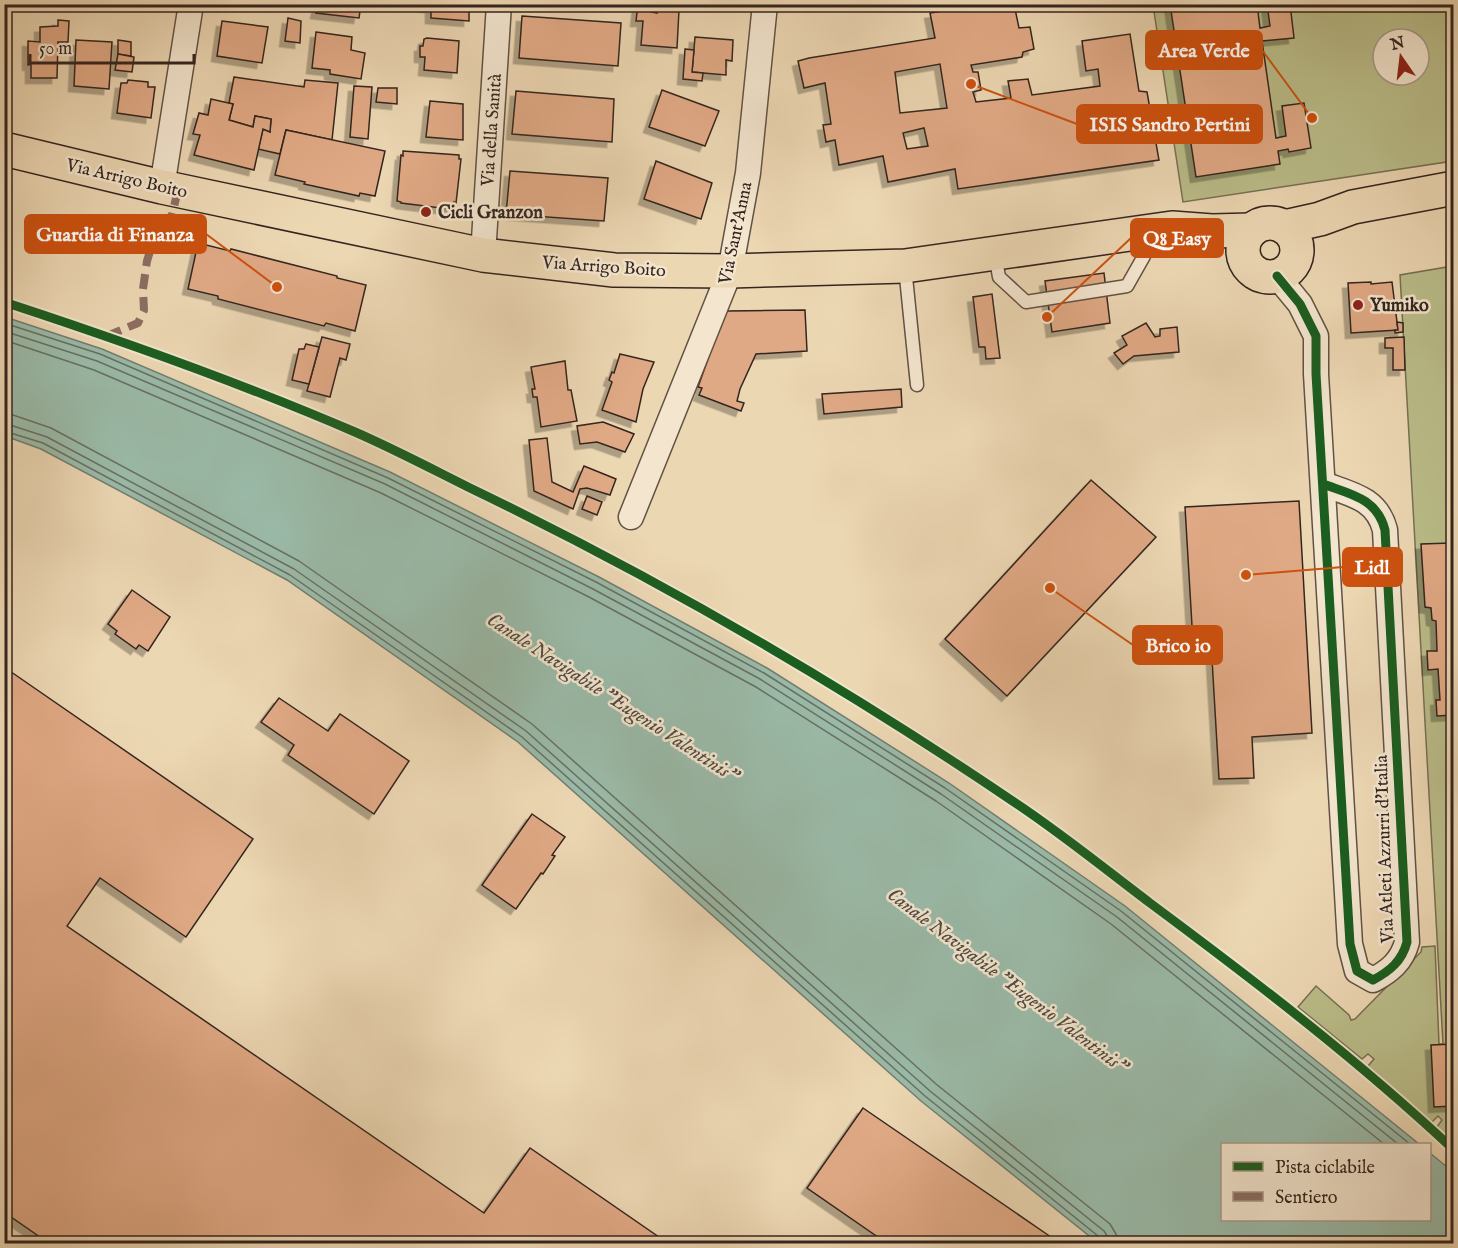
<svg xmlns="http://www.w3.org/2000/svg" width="1458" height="1248" viewBox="0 0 1458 1248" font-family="'IM FELL English',serif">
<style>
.green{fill:#babd8a;stroke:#777154;stroke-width:1.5;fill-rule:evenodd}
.water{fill:#9abaa8;stroke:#717e71;stroke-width:1.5}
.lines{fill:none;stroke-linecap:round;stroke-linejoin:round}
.shore{stroke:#677064;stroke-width:1.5}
.building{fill:#e0a985;stroke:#34251f;stroke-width:1.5;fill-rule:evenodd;filter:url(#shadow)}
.lane-casing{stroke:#625244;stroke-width:15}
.street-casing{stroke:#625244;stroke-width:27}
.primary-casing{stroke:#34251f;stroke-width:36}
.lane{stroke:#f3e5ce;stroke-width:12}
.street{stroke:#f3e5ce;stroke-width:24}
.primary{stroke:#ecd7b3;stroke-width:33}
.quiet{stroke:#8d6e63;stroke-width:8;stroke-dasharray:15 8;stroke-linecap:butt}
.cycleway-casing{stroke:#f3e5ce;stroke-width:13}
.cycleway{stroke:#1b5e20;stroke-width:9}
.poi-dot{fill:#8f2418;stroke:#f3e5ce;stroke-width:2}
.labels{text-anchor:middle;stroke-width:5;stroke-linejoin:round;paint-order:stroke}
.street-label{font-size:18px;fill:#34251f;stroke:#f3e5ce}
.poi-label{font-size:18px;font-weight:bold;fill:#34251f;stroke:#f3e5ce;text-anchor:start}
.water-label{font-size:20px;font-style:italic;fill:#4e4a41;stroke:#f3e5ce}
.leader{fill:none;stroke:#cd510f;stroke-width:2}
.callout-dot{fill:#cd510f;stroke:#f3e5ce;stroke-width:2}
.callout{fill:#cd510f;stroke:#cd510f;stroke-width:2}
.callout-label{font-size:20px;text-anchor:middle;font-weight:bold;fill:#fff}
</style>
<defs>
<filter id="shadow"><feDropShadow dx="-5.5" dy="5.5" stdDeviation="0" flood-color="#0004"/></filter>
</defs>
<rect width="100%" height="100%" fill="#ecd7b3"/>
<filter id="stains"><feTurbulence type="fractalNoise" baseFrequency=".00333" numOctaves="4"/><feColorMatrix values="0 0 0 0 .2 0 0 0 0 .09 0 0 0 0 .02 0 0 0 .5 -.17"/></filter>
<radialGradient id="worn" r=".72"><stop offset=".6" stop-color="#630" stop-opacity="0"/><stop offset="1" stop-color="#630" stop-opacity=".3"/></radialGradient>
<g class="green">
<path d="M1153 5H1453V161L1183 202ZM1383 39H1419V75H1383Z"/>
<polygon points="1453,266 1453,1143 1437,1127 1442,1120 1438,1116 1432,1122 1368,1066 1374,1059 1368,1054 1362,1059 1298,1007 1316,986 1349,1015 1351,1020 1355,1019 1421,952 1422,947 1435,946 1439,1044 1443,1044 1400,275"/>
</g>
<polygon class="water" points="5,317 102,349 390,472 599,577 767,668 949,783 1125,906 1419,1144 1222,1144 1222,1220 1430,1220 1430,1153 1453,1172 1453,1243 1098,1243 921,1101 518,742 287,580 41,449 5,436"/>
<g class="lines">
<g class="shore">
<polyline points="4,323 100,354 388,478 596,582 764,673 945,788 1121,911 1410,1144"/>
<polyline points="4,331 97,361 385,484 593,589 760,679 941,794 1117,917 1398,1144"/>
<polyline points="4,340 94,370 381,493 589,597 756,687 936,801 1111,924 1384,1144"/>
<polyline points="4,414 13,415 51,428 299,561 532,724 936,1084 1110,1224 1116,1234 1118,1244"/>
<polyline points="4,423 47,437 294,569 526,731 930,1091 1104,1231 1108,1237 1109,1244"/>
<polyline points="4,431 43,443 290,575 522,737 925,1096 1098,1236 1101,1244"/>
</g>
</g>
<g class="building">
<polygon points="318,4 361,4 359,18 316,13"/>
<polygon points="421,4 474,4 473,6 469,6 469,21 431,18 431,7 420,6"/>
<polygon points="638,4 652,4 651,12 657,13 657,7 679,10 677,48 641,45 643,21 636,21"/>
<path d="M986 4H1014L1019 28 1030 27 1034 49 1023 52 1022 57 971 65 973 72H978L981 90 973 92 976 102 1011 98 1008 81 1028 79 1032 95 1100 86 1098 69 1086 71 1082 41 1130 34 1139 91 1147 92 1159 160 958 189 955 169 888 182 883 156 839 165 835 140 826 142 823 125 831 124 825 83 804 88 798 61 809 58 935 38 930 13ZM940 64 947 108 900 113 895 72ZM924 128 928 146 907 149 903 133Z"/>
<polygon points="1170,4 1257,4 1260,28 1270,26 1267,4 1290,4 1294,38 1262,41 1276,138 1286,136 1282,106 1304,103 1311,148 1289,152 1288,149 1278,151 1280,164 1196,177"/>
<polygon points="522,16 621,23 618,66 519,58"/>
<polygon points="288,18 301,21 300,43 285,41"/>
<polygon points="58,20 69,21 68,42 58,42 57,78 31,78 31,64 28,65 28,41 40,42 40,27 58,26"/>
<polygon points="222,21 268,27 262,63 217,56"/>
<polygon points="316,32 352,37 351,50 365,53 361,79 330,74 330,70 312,68"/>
<polygon points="695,37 733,40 732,61 726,60 726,75 692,72"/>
<polygon points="427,38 459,41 457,73 424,70 425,57 420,57 420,46 423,46 424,39"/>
<polygon points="76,40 112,42 109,89 74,86"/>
<polygon points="118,40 131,42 131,56 118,54"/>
<polygon points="685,49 694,50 692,72 703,73 702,81 683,79"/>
<polygon points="118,54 134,57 132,72 115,70"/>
<polygon points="234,77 304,87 305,80 338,83 332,140 286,130 280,154 258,149 263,129 270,132 271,119 255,116 253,127 229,120 233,104 229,103"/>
<polygon points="128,80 148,82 148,87 155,87 151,118 117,113 121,83 127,83"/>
<polygon points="354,86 372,87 368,139 350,137"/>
<polygon points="378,88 397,88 397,104 376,102"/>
<polygon points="662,90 719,111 705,146 649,127"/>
<polygon points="516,91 614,99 612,142 512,134"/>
<polygon points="211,99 233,104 229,120 253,127 255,116 271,119 270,132 263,129 254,170 194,155 200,135 193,134 199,113 208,115"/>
<polygon points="430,101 463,104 463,140 426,137"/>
<polygon points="286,130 385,151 375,196 360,193 359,196 304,184 305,182 275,175"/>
<polygon points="403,151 459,155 459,159 461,159 456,203 454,202 454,207 449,206 449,209 401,203 401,202 397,201 401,155 403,156"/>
<polygon points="656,161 712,183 701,219 644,199"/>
<polygon points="510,171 608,178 604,221 506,214"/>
<polygon points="198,243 230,251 231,249 337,276 337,278 366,285 355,331 326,323 324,326 218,299 218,296 188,289"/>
<polygon points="1104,273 1110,323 1052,332 1045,281"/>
<polygon points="1371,282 1371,284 1392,282 1398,330 1351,333 1348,283"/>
<polygon points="992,294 1000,358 986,359 985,347 979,347 973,297"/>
<polygon points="805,310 807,351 756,354 740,389 737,401 744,403 741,411 699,395 702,388 698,387 725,311"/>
<polygon points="1397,322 1403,323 1403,332 1395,333 1395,330 1398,330"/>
<polygon points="1146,323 1155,337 1160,336 1160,329 1177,327 1179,352 1134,356 1123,364 1114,353 1127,345 1122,336"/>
<polygon points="322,337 350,344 346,360 340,358 330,397 307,391"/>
<polygon points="1404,337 1405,370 1393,370 1393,348 1385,348 1385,338"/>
<polygon points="306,344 319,347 309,384 292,380 299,349 304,349"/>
<polygon points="620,354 654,362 643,389 636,422 602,410 612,382 609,380 612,372 614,373"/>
<polygon points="565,361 568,390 571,390 577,421 541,427 537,397 533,397 532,389 535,389 531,367"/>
<polygon points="901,389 902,407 824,414 822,394"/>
<polygon points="603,422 634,434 625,452 597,442 580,444 577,426"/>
<polygon points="547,438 552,482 573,492 584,466 616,479 610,495 587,488 580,489 573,509 534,491 529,440"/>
<polygon points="1091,480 1156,537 1007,696 945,639"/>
<polygon points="587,496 602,502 597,515 582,509"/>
<polygon points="1299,501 1312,733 1252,737 1254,778 1219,779 1211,642 1193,643 1185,507"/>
<polygon points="1451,543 1454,582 1454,715 1437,716 1436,700 1440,700 1438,669 1428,670 1427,651 1437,651 1436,621 1432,620 1431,608 1425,607 1421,544"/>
<polygon points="132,590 170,617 148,651 139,645 136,649 115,634 117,631 108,624"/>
<polygon points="4,667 253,839 186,937 100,878 67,926 484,1213 530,1148 669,1244 50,1244 4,1212"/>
<polygon points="279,698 328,731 340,714 409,761 374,814 288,755 294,745 261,722"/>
<polygon points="532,814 565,837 552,855 555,856 543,874 541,873 516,909 482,885"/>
<polygon points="1454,1044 1454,1106 1434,1107 1431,1045"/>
<polygon points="863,1108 1048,1235 1061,1244 888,1244 807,1188"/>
</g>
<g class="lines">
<g class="lane-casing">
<g id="lane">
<polyline points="995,254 999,277 1026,302 1127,286 1144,256 1141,234"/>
<polyline points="905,267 917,385"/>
</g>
</g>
<g class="street-casing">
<g id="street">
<polyline points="162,187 191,4"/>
<polyline points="483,255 499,4"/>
<path d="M1277 276 1300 304 1316 336V374L1350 944 1357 971 1373 980C1390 971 1402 961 1407 942L1385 530C1377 498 1350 494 1323 484"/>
<polyline points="631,517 730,271 748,173 765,4"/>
</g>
</g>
<g class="primary-casing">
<g id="primary">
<polyline points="4,149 162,187 483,255 614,270 730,271 905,266 1172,228 1212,231 1252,230"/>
<circle cx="1270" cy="250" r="27"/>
<polyline points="1284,227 1320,219 1353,207 1454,188"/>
</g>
</g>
<use href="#lane" class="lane"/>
<use href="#street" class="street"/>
<use href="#primary" class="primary"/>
<polyline class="quiet" points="107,336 138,323 144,310 143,289 147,261 156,232 172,215 178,190"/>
<g class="cycleway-casing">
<g id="cycleway">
<path d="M1277 276 1300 304 1316 336V374L1350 944 1357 971 1373 980C1390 971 1402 961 1407 942L1385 530C1377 498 1350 494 1323 484"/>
<path d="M4 302C123 341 241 383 355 432 394 449 432 469 470 488 659 579 840 684 1014 802 1061 833 1105 869 1150 903 1255 981 1358 1060 1454 1150"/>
</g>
</g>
<use href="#cycleway" class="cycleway"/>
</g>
<g class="poi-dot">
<circle cx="426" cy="212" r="6"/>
<circle cx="1358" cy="305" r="6"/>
</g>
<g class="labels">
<g class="street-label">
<text transform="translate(491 130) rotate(-86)" y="6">Via della Sanità</text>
<text transform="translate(127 178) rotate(13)" y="6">Via Arrigo Boito</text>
<text transform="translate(735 233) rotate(-78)" y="6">Via Sant'Anna</text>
<text transform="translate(604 266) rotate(4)" y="6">Via Arrigo Boito</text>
<text transform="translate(1384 849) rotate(-92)" y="6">Via Atleti Azzurri d'Italia</text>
</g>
<g class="poi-label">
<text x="438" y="218">Cicli Granzon</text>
<text x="1370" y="311">Yumiko</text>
</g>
<g class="water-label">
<text transform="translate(613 697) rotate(33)" y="7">Canale Navigabile "Eugenio Valentinis"</text>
<text transform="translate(1008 980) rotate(37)" y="7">Canale Navigabile "Eugenio Valentinis"</text>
</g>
</g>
<path class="leader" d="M1312 118L1262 50M971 84L1077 124M277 287L206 234M1047 317L1131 238M1246 575L1343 567M1050 588L1133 645"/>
<g class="callout-dot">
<circle cx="1312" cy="118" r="6"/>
<circle cx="971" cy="84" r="6"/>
<circle cx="277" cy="287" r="6"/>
<circle cx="1047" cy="317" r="6"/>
<circle cx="1246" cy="575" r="6"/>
<circle cx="1050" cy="588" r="6"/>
</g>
<g class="callout">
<rect x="1146" y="31" width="116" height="38" rx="6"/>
<rect x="1077" y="105" width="185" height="38" rx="6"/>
<rect x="25" y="215" width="181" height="38" rx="6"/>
<rect x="1131" y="219" width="92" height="38" rx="6"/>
<rect x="1343" y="548" width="59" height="38" rx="6"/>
<rect x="1133" y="626" width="89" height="38" rx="6"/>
</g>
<g class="callout-label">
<text x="1204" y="57">Area Verde</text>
<text x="1170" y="131">ISIS Sandro Pertini</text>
<text x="115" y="241">Guardia di Finanza</text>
<text x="1177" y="245">Q8 Easy</text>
<text x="1372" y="574">Lidl</text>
<text x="1178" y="652">Brico io</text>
</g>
<rect width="1458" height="1248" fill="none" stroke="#ecd7b3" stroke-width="24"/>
<rect x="6" y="6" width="1446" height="1236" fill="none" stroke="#34251f" stroke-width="3"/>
<rect x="12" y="12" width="1434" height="1224" fill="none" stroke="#34251f" stroke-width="1.5"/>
<rect x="1221" y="1143" width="210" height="78" fill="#f3e5ce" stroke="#a79888" stroke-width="1.5"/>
<rect x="1233" y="1162" width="30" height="9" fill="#1b5e20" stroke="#a79888" stroke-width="1.5"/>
<text x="1275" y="1173" font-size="18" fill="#34251f">Pista ciclabile</text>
<rect x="1233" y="1192" width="30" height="9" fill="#8d6e63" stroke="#a79888" stroke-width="1.5"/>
<text x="1275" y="1203" font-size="18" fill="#34251f">Sentiero</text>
<g transform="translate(1401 57) rotate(346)"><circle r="28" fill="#f3e5ce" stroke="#a79888" stroke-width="1.5"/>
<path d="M0-4.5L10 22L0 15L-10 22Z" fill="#8f2418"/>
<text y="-9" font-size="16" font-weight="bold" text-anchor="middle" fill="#34251f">N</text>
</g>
<path d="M30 54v9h164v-9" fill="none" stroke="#34251f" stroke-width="3"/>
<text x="39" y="54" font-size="18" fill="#34251f" stroke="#f3e5ce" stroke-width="4.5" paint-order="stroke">50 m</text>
<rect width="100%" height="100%" filter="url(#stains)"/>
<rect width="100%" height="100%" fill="url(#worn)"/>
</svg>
